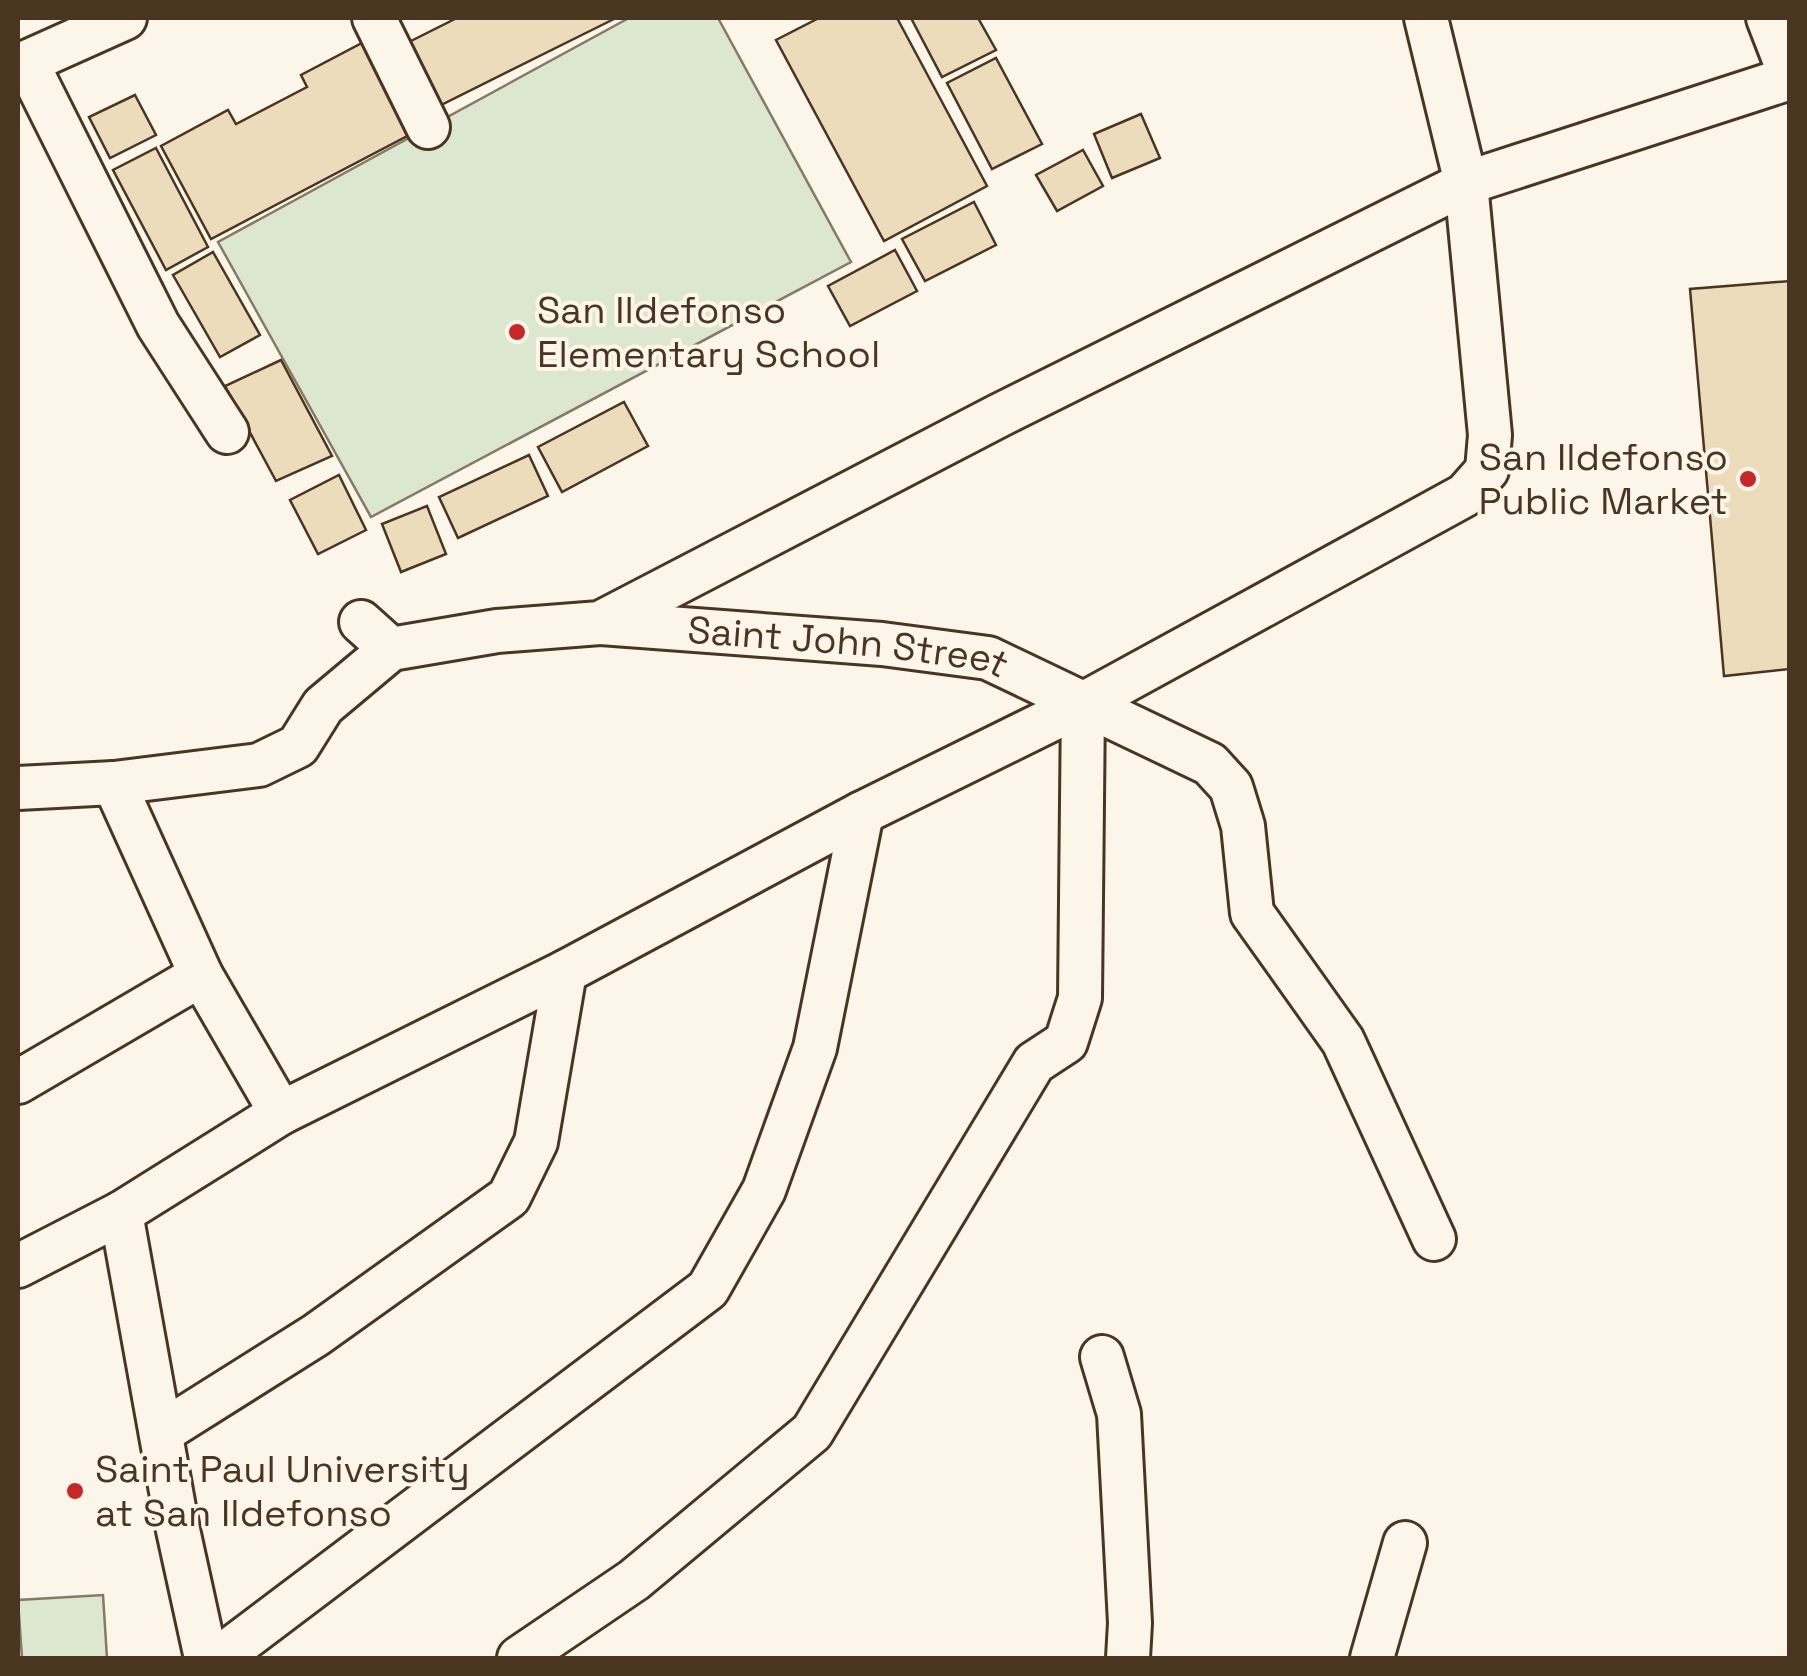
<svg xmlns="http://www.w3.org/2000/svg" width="1807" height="1676" viewBox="0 0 1807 1676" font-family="'Space Grotesk',sans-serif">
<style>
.green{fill:#dce7d0;stroke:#887966;stroke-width:2.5}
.building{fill:#ecdcbc;stroke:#4a3520;stroke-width:2.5}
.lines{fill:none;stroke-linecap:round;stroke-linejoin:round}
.minor-casing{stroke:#4a3520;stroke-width:48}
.minor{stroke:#fbf6e9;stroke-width:42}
.poi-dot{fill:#c62828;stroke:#fbf6e9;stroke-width:4}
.labels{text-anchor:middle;stroke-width:8;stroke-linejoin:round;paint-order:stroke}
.poi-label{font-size:38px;fill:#4a3520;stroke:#fbf6e9;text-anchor:start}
.street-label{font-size:38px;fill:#4a3520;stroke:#fbf6e9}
</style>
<rect width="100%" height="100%" fill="#fbf6e9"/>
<g class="green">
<polygon points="629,18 718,18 851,262 371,517 218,242"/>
<polygon points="103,1595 107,1658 22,1658 18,1600"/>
</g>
<g class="building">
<polygon points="457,18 616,18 429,111 397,48"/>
<polygon points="819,18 897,18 987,186 884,241 776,40"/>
<polygon points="911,18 978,18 996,50 942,77"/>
<polygon points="362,43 411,134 211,239 161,146 228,110 236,124 307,87 301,75"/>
<polygon points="996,58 1042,144 992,169 947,83"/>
<polygon points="135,95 156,135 110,158 89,117"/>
<polygon points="1141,114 1160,158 1112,178 1094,134"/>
<polygon points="156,148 208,247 166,270 113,170"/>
<polygon points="1083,150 1103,186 1057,211 1036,175"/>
<polygon points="974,202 996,245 925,281 902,239"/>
<polygon points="895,250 917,291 850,326 828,286"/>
<polygon points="213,252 260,335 220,357 173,275"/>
<polygon points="1790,281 1790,669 1724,676 1690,289"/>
<polygon points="281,360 332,456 276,481 225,386"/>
<polygon points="624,402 648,446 562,492 538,447"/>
<polygon points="529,455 548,496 458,538 439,497"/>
<polygon points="339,475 366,530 318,554 290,500"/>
<polygon points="427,506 446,554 401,572 382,524"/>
</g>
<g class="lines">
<g class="minor-casing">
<g id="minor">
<polyline points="374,18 428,127"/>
<polyline points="1768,18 1790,75"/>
<polyline points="27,63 158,325 227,432"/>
<polyline points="18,66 125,18"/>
<polyline points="361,622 391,649"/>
<path id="s1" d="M601 623 882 644 988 658 1210 764 1231 787 1243 826 1252 913 1343 1041 1434 1239"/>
<polyline points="114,783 201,975 281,1113"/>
<polyline points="18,788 114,783 259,765 298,746 323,706 391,649 497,631 600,623 1000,415 1466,183 1790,78"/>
<polyline points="18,1082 201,975"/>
<polyline points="121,1213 178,1530 206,1658"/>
<polyline points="18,1266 121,1213 281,1113 565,972 862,813 1083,704 1465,495 1487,470 1490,435 1466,183 1426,18"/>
<polyline points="1102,1357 1119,1414 1130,1623 1128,1658"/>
<polyline points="162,1432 316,1335 509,1197 536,1142 565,972"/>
<polyline points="219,1658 708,1289 764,1190 815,1048 862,813"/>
<polyline points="519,1658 634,1580 812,1432 1034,1063 1066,1042 1080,998 1083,704"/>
<polyline points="1372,1658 1405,1543"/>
</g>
</g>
<use href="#minor" class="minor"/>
</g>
<g class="poi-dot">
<circle cx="517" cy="332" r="10"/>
<circle cx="1748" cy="479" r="10"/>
<circle cx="75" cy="1491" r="10"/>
</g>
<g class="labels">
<g class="poi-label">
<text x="537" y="323">San Ildefonso<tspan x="537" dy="44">Elementary School</tspan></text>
<text x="1728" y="470" text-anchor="end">San Ildefonso<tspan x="1728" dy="44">Public Market</tspan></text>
<text x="95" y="1482">Saint Paul University<tspan x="95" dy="44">at San Ildefonso</tspan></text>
</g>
<g class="street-label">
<text dy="13" stroke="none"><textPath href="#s1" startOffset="248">Saint John Street</textPath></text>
</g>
</g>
<rect width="1807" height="1676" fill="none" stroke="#4a3520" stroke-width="40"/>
</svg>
